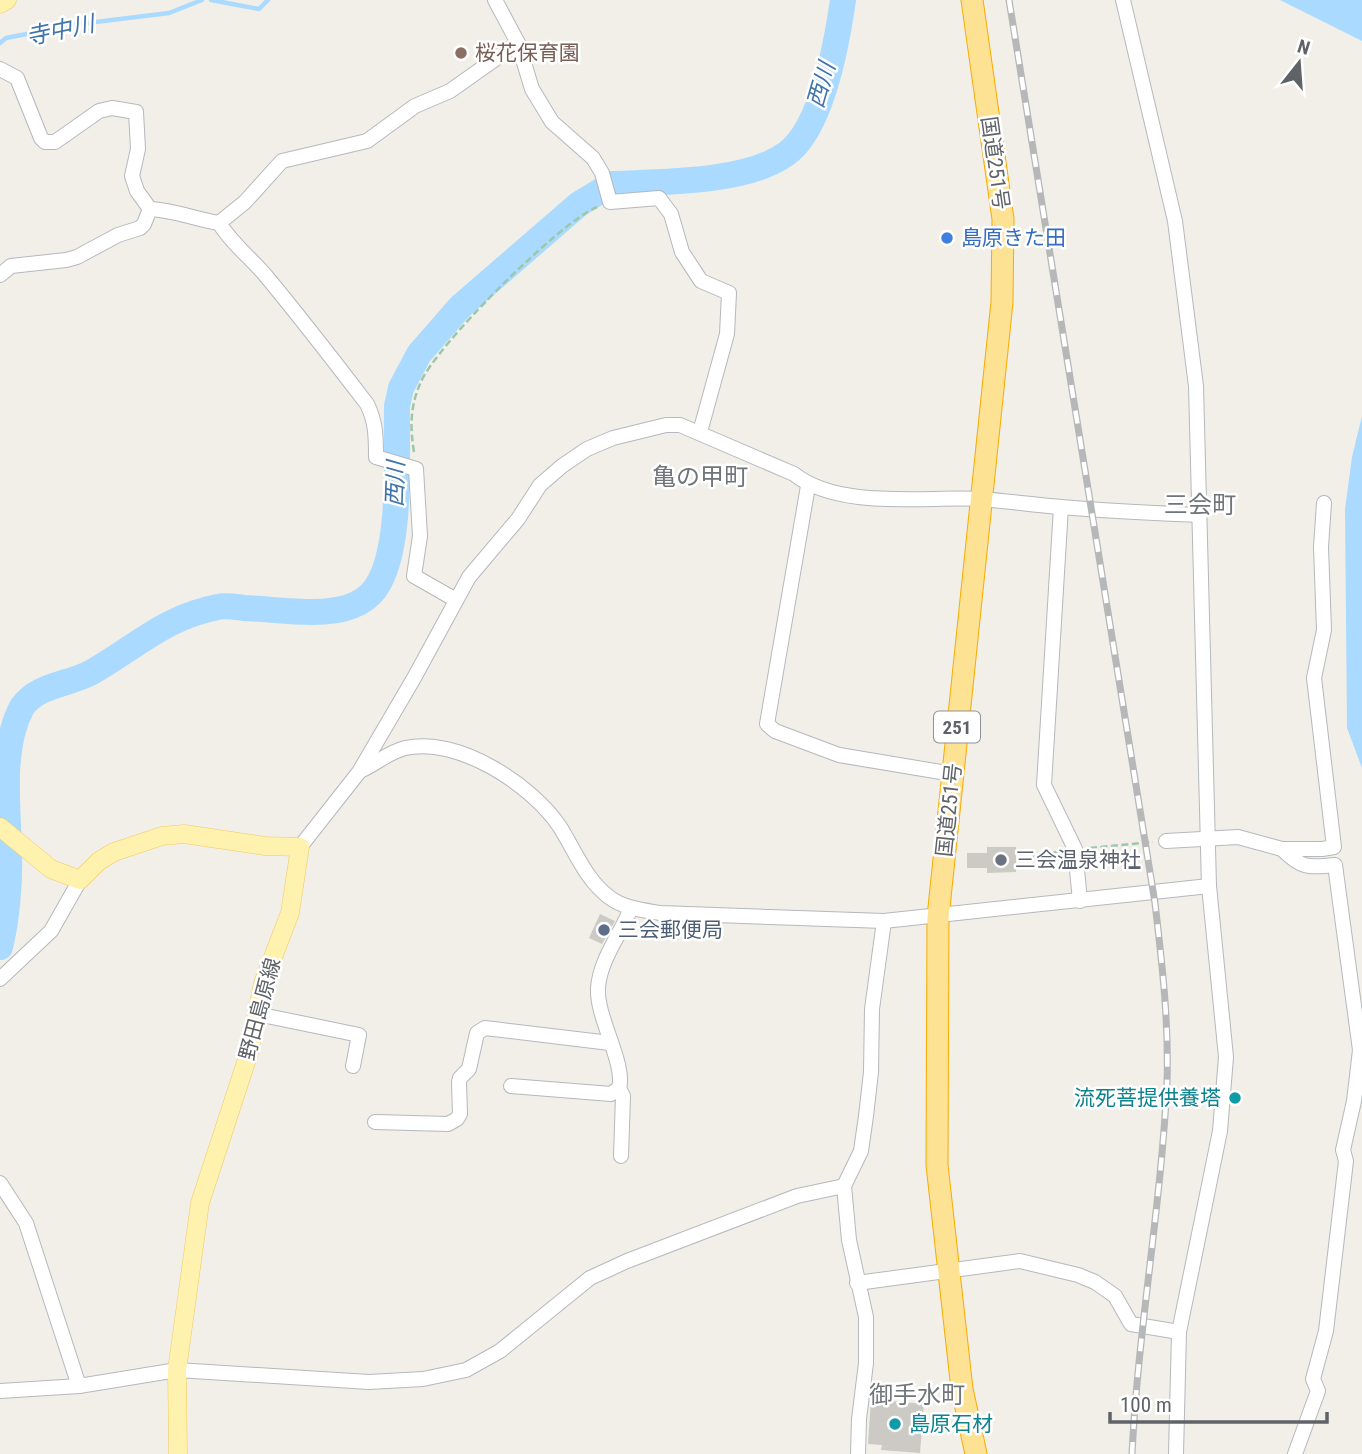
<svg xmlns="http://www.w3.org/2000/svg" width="1362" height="1454" viewBox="0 0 1362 1454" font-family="'Roboto Condensed','Noto Sans JP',sans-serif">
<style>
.water{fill:#aadaff}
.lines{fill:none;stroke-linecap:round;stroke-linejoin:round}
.stream{stroke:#aadaff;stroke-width:4.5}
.river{stroke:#aadaff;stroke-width:26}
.building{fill:#cccac5}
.minor-casing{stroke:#b5b8bc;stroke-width:16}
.major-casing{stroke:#f2c960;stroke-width:19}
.highway-casing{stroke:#f9ab00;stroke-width:23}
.path{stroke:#9cc7a9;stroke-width:2.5;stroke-dasharray:7 3.5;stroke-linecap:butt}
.minor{stroke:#fff;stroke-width:14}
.major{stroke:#fff2af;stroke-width:18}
.highway{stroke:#fde293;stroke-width:21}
.rail-casing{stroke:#b6b7b8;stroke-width:7}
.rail{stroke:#fff;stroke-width:4.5;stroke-dasharray:13;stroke-linecap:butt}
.education-dot{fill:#8d6e63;stroke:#fff;stroke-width:2.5}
.shop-dot{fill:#3f7fe0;stroke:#fff;stroke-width:2.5}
.worship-dot{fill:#6b7280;stroke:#fff;stroke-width:2.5}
.service-dot{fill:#5c6f8a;stroke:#fff;stroke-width:2.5}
.culture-dot{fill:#0f9aa8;stroke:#fff;stroke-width:2.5}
.labels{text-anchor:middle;stroke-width:5;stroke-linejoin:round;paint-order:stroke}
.shield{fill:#fff;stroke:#8f9295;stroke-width:2}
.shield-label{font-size:19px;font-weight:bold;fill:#5f6368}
.education-label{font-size:21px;fill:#785e54;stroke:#fff;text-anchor:start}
.street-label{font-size:21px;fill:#5f6368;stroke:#fff}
.shop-label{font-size:21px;fill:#366cbe;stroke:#fff;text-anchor:start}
.worship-label{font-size:21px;fill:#5b616d;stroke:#fff;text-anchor:start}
.service-label{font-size:21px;fill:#4e5e75;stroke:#fff;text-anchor:start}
.culture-label{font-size:21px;fill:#0d838f;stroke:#fff;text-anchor:end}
.water-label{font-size:23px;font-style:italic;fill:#4174aa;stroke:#fff}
.quarter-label{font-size:24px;fill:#70757a;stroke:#fff}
</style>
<rect width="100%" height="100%" fill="#f1efe8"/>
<g class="water">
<polygon points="1280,0 1362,0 1362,41"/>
<polygon points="1362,416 1362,768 1347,728 1345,509 1352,457"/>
</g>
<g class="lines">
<g class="stream">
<polyline points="211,0 259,9 268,0"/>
<polyline points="0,43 6,38 79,24 169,13 202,0"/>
</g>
<path class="river" d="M0 947C7 919 10 881 9 852 8 805 0 748 22 707 38 684 69 685 92 672 136 647 165 617 218 607 226 605 236 607 244 608 267 609 290 612 313 612 336 612 361 608 375 589 403 551 396 454 397 406L401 388 419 354 460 307 579 204 612 184C661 182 746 183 786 154 822 129 837 42 843 0"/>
</g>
<g class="building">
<polygon points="987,847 1016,847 1016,872 987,873 987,868 967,868 967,853 987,853"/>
<polygon points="600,914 615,921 602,944 589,938"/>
<polygon points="871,1399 924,1404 920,1453 881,1450 882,1445 868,1444"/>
</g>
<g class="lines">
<g class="minor-casing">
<g id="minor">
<polyline points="495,0 518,43 532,89 552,122 593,158 602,173 610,202 659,198 671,214 682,252 701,281 729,293 727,334 700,432"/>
<polyline points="1123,0 1175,221 1196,386 1209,886 1226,1057 1220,1131 1179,1332 1176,1454"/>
<polyline points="0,69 17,78 41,138 45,142 55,142 99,111 112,108 136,112 138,149 132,176 137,191 150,209"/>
<path d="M150 209C174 210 195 219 219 223 232 244 250 257 266 276 301 318 334 361 367 404 376 422 376 437 376 457L416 469 420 536 414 576 456 600"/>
<polyline points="219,223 245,202 282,161 367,141 415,106 450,91 518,43"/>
<polyline points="0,275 11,266 66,260 77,257 118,235 140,228 144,224 150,209"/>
<polyline points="808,486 767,724 775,731 839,755 953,774"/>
<polyline points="1061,507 1044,785 1075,849 1080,901"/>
<path d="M362 770C377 763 389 752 405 748 458 736 532 785 560 827 575 851 586 880 609 897 623 908 642 910 660 913L884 921 1209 886"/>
<polyline points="1166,841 1238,837 1282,849 1322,849 1334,847 1314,678 1324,630 1321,547 1324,503"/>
<path d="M300 847 359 772 414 678 469 577 518 519 540 485 562 466 587 449 613 438 666 425H680L794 474C839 510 926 496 981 499 1008 501 1034 505 1061 507 1107 511 1154 513 1200 515"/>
<path d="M1282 849C1301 868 1308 868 1335 865L1360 1050 1354 1101 1343 1150 1346 1161 1326 1331 1313 1379 1318 1391 1295 1454"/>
<polyline points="0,979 51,931 80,880"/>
<polyline points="257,1014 359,1035 353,1066"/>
<path d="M511 1086 611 1094 619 1088C626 1064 596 1017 598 988 600 959 621 934 631 908"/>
<polyline points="619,1088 623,1096 621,1156"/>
<polyline points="375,1122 448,1124 457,1119 460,1114 459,1082 460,1078 469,1069 477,1033 485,1028 610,1043"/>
<polyline points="0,1183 26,1223 79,1386"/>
<polyline points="857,1283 1020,1261 1078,1275 1095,1282 1115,1296 1131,1324 1179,1332"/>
<polyline points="0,1391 79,1386 177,1370 369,1382 423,1379 466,1370 500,1351 590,1278 627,1261 797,1196 844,1186"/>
<polyline points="858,1454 859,1419 866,1363 866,1317 849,1240 844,1186 861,1151 866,1116 871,1072 872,1009 884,921"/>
</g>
</g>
<g class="major-casing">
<g id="major">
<polyline points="0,4 7,0"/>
<polyline points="0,827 51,869 80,880 99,861 114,852 162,836 184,834 265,846 300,847 290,913 263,983 249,1053 200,1203 177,1370 178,1454"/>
</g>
</g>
<g class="highway-casing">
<polyline id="highway" points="972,0 1003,219 1002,302 938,917 937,1165 962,1389 976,1454"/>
</g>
<g class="path">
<path d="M414 452C410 428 410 407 420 384 434 347 561 221 597 207"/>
<polyline points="1090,848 1153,842"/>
<polyline points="1021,859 1062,851"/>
</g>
<use href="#minor" class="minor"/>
<use href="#major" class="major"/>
<use href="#highway" class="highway"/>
<g class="rail-casing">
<path id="rail" d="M1009 0 1155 903C1162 963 1169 1022 1167 1083 1161 1207 1138 1330 1132 1454"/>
</g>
<use href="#rail" class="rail"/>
</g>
<circle class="education-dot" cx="461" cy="53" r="7"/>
<circle class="shop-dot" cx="947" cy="238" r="7"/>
<circle class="worship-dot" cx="1001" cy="860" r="7"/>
<circle class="service-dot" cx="604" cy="930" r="7"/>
<g class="culture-dot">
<circle cx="1235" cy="1098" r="7"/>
<circle cx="895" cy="1424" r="7"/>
</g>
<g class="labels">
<rect class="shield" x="934" y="711.5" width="46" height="31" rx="5"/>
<g class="shield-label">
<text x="957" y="734">251</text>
</g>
<g class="education-label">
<text x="475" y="60">桜花保育園</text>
</g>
<g class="street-label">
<text transform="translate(995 163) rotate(82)" y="7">国道251号</text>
<text transform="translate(949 810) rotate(-84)" y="7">国道251号</text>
<text transform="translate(260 1009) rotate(-75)" y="7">野田島原線</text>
</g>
<g class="shop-label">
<text x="961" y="245">島原きた田</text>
</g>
<g class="worship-label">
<text x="1015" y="867">三会温泉神社</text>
</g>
<g class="service-label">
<text x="618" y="937">三会郵便局</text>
</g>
<g class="culture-label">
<text x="1221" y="1105">流死菩提供養塔</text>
<text x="909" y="1431" text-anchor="start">島原石材</text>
</g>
<g class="water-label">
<text transform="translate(60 30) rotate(-12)" y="8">寺中川</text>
<text transform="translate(821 85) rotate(-74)" y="8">西川</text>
<text transform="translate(395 484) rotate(-88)" y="8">西川</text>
</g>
<g class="quarter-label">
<text x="700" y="485">亀の甲町</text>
<text x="1200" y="513">三会町</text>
<text x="917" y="1403">御手水町</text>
</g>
</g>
<g transform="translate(1299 63) rotate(17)" stroke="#ffffff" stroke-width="5" paint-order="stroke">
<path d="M0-5L12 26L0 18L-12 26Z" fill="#5f6368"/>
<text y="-10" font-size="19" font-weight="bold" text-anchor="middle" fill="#5f6368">N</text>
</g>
<path d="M1110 1412v10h217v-10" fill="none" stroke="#5f6368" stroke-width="3.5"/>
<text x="1120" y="1412" font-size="21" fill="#5f6368" stroke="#ffffff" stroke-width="5" paint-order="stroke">100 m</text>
</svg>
